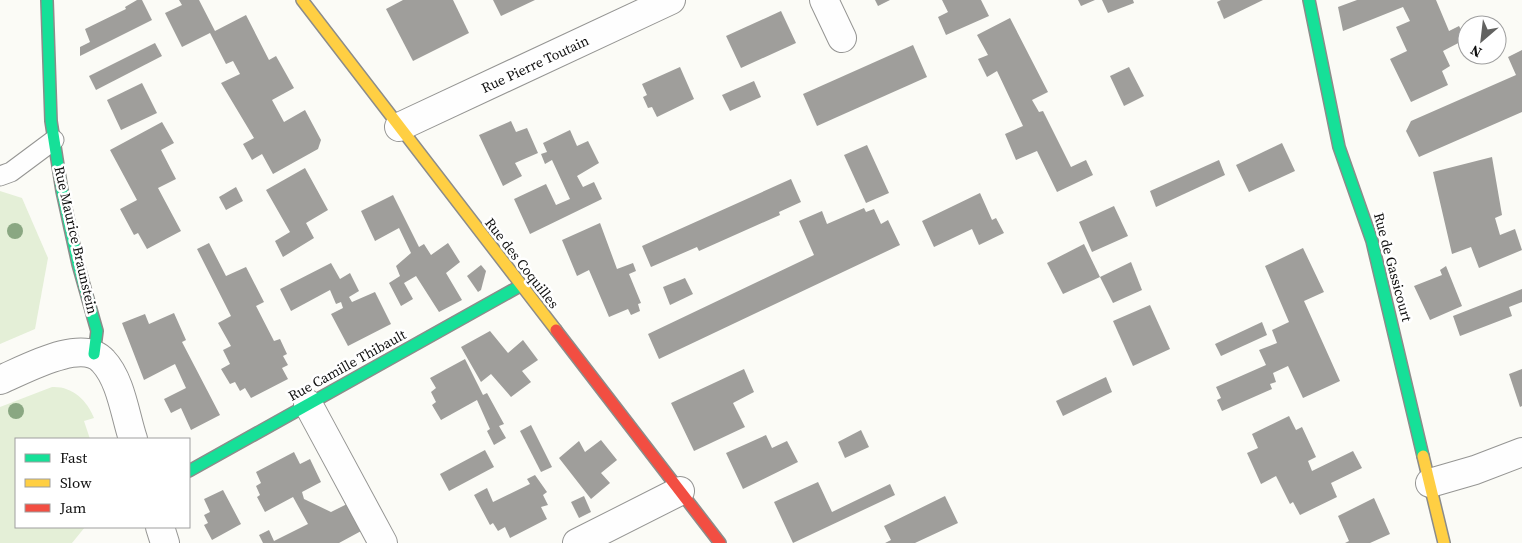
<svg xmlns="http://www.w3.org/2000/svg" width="1522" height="543" viewBox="0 0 1522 543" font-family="'Source Serif 4',serif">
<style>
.green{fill:#e4efd7}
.building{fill:#9f9e9b}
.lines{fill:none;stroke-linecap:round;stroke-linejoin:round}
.lane-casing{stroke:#959593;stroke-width:21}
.street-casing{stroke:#959593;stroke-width:30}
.fast-casing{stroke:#8c8c8a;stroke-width:14}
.slow-casing{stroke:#8c8c8a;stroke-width:14}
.jam-casing{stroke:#8c8c8a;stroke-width:14}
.lane{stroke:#fefefe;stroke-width:19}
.street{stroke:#fefefe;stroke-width:28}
.fast{stroke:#16e098;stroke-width:11}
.slow{stroke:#ffcf43;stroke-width:11}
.jam{stroke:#f24e42;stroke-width:11}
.tree{fill:#8aa782}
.labels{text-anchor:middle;stroke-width:5;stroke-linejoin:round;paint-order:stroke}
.street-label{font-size:14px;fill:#0f0f0f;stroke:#fff}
</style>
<rect width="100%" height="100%" fill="#fbfbf6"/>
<g class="green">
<polygon points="0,191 22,198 48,258 35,329 0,344"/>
<path d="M52 387C72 386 87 400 94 418L84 421 90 439H16V527H85L72 543H0V407Z"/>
</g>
<g class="building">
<polygon points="137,0 142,0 152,20 80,56 80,47 90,42 85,29 126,9 125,7"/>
<polygon points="179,0 199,0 215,31 246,15 269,60 276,56 294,88 272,100 284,122 305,110 321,140 318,149 273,174 262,154 252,160 243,144 254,138 221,83 240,74 233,61 226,64 210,33 182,47 165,13 182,5"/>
<polygon points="403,0 453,0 469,33 413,61 386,9"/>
<polygon points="493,0 535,0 501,16"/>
<polygon points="875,0 890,0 878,6"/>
<polygon points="942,0 981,0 989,16 946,35 938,17 948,12"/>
<polygon points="1078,0 1095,0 1081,6"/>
<polygon points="1102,0 1133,0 1134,3 1108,13"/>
<polygon points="1221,0 1263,0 1224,19 1217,2"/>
<polygon points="1357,0 1436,0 1449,31 1459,26 1466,39 1443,51 1450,66 1442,71 1448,85 1411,102 1390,59 1407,51 1396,27 1410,21 1403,7 1343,31 1338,7"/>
<polygon points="781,11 796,43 741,68 726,36"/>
<polygon points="1010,18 1048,92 1032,100 1039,112 1043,111 1071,167 1086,160 1093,175 1057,192 1037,151 1016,160 1005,134 1023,126 997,71 987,77 978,59 988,55 977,35"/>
<polygon points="155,43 162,56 96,90 89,76"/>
<polygon points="913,45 927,77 817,126 803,94"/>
<polygon points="1522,50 1522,112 1419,157 1406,131 1411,121 1516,75 1508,57"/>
<polygon points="680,67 694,99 657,117 652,107 648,108 643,97 647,95 642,84"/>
<polygon points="1129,67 1144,96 1124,106 1110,76"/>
<polygon points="754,81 761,97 730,111 722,95"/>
<polygon points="142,83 157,113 121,130 107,100"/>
<polygon points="511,121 516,132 527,128 538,153 515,163 522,176 503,186 479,135"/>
<polygon points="162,122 174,143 161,150 176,179 158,188 181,231 147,249 138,233 134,235 120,209 137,200 110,150"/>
<polygon points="570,130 577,146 588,141 599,163 577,176 583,187 594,182 602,199 530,234 514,199 546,184 556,205 570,199 552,160 545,164 541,154 547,152 543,143"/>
<polygon points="1282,143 1295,171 1249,192 1236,165"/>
<polygon points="867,145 889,193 866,203 844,155"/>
<polygon points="1492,157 1502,215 1495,218 1500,235 1515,229 1522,250 1479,268 1471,247 1452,254 1433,172"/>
<polygon points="1219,160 1225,175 1156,207 1150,191"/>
<polygon points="305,168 328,210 306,223 314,238 283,257 275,241 290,232 266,190"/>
<polygon points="791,179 801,202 779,212 780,215 699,251 697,247 651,267 642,246"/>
<polygon points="236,187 243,201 226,210 219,197"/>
<polygon points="980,193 992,220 996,218 1004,233 979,245 972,229 934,247 922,221"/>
<polygon points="393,195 419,247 424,244 431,255 448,243 460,262 446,273 462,300 439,312 416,276 404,283 413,299 401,306 389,283 400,276 396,266 411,253 399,228 375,241 361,211"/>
<polygon points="1114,206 1128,236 1092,252 1079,222"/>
<polygon points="864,208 866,212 874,209 881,224 888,220 900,245 659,359 648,334 814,255 799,221 822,211 827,224"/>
<polygon points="600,223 617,269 633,263 636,271 629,274 641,303 638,304 640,311 631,315 628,309 609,317 589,270 577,276 562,240"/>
<polygon points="209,243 226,276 246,267 264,302 256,306 274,341 280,339 287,354 283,356 288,365 282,368 288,379 251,398 245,388 240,391 235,382 230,384 221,369 230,364 223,350 231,346 218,323 231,316 197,249"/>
<polygon points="1084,244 1100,277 1063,294 1047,263"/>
<polygon points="1303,248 1324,292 1304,301 1340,381 1303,398 1288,366 1273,373 1276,382 1270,384 1272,389 1222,411 1217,400 1221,398 1216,387 1266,365 1259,350 1277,343 1272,330 1289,322 1265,266"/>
<polygon points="1131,262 1142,290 1113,303 1100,277"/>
<polygon points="331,263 340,279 350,273 359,291 349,297 352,302 375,292 391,324 348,346 331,314 343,308 341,302 336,304 330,290 291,311 280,289"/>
<polygon points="481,265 486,271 481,290 478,292 467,276"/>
<polygon points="1446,266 1462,306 1430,320 1414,286 1442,275 1440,270"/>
<polygon points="685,278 693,294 670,305 663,287"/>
<polygon points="1522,289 1522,302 1509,307 1512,316 1460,336 1453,316"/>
<polygon points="1150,305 1170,349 1133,366 1113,321"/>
<polygon points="174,313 186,340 182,342 220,415 191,430 181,408 171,413 164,399 186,388 175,364 144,380 122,323 145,314 149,324"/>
<polygon points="1262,322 1267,335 1221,356 1215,344"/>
<polygon points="490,331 508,353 523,340 538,360 522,371 531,382 511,397 491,374 481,382 461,347"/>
<polygon points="465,359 483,395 487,393 504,424 499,426 506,438 494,445 487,431 490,429 477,400 441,420 432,405 436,402 431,392 436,388 430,378"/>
<polygon points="744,369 754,392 733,403 745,427 694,451 671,403"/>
<polygon points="1522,369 1522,406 1520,407 1509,374"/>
<polygon points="1106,377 1112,392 1063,416 1056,401"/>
<polygon points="1289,416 1296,430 1302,427 1316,457 1308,461 1312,471 1353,451 1362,468 1331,483 1337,497 1300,515 1293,502 1290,504 1276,476 1261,484 1247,453 1258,448 1252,434"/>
<polygon points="531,425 552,467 541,472 520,431"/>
<polygon points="861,430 869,447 845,458 838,442"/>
<polygon points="766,435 772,448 787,441 798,462 743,489 726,453"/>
<polygon points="601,440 617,460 601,473 610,483 591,499 559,458 579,441 585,452"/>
<polygon points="485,450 494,467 449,491 440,474"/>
<polygon points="294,452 300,464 310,459 321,482 302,492 304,499 331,512 349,503 363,530 339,543 263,543 259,535 269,530 274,541 308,524 293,497 265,512 257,497 260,495 256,486 261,483 256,472"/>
<polygon points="535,475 547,492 543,495 548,505 541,507 547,519 510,538 505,527 498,531 493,523 490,525 474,495 487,488 493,502 530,484 527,479"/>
<polygon points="818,482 832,512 890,484 895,495 793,543 774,502"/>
<polygon points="223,490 241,524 212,540 204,525 208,523 204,515 210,512 204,499"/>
<polygon points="584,496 591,512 579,518 571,502"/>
<polygon points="945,496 958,523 915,543 885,543 891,540 884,526"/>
<polygon points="1374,498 1390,534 1370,543 1345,543 1349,541 1338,516"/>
</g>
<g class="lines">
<g class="lane-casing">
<polyline id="lane" points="0,176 11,172 54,140"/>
</g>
<g class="street-casing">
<g id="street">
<polyline points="824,0 842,38"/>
<polyline points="399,127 671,0"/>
<path d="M0 380C24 370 82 337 103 361 121 380 125 415 133 439"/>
<polyline points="308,404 383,543"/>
<polyline points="1430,483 1475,470 1522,452"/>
<polyline points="160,527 165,543"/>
<polyline points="577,543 680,491"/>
</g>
</g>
<g class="fast-casing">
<g id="fast">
<polyline points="47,0 51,121 62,191 78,264 97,331 94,354"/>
<polyline points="1309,0 1339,147 1372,241 1423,456"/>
<polyline points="189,471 520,286"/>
</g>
</g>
<g class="slow-casing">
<g id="slow">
<polyline points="302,0 556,330"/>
<polyline points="1423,456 1444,543"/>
</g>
</g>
<g class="jam-casing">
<polyline id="jam" points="556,330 720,543"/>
</g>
<use href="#lane" class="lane"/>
<use href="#street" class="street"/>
<use href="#fast" class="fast"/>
<use href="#slow" class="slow"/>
<use href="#jam" class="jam"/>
</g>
<g class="tree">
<circle cx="15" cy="231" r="8"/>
<circle cx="16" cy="411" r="8"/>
</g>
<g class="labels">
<g class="street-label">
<text transform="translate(535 64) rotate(-25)" y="5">Rue Pierre Toutain</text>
<text transform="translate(76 240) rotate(77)" y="5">Rue Maurice Braunstein</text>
<text transform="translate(522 263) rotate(52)" y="5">Rue des Coquilles</text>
<text transform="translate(1393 267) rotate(75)" y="5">Rue de Gassicourt</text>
<text transform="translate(347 365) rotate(-29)" y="5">Rue Camille Thibault</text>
</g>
</g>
<rect x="15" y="438" width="175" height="90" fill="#ffffff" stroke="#9f9f9f"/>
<rect x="25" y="454" width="25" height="8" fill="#16e098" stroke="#9f9f9f"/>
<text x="60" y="463" font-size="15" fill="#0f0f0f">Fast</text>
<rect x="25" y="479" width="25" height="8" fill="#ffcf43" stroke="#9f9f9f"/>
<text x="60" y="488" font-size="15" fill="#0f0f0f">Slow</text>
<rect x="25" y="504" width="25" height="8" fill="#f24e42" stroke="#9f9f9f"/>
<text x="60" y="513" font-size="15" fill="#0f0f0f">Jam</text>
<g transform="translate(1482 40) rotate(208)"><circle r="24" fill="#ffffff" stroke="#9f9f9f"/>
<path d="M0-4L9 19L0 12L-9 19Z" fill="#626260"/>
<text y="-8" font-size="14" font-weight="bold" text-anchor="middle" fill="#0f0f0f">N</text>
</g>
</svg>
